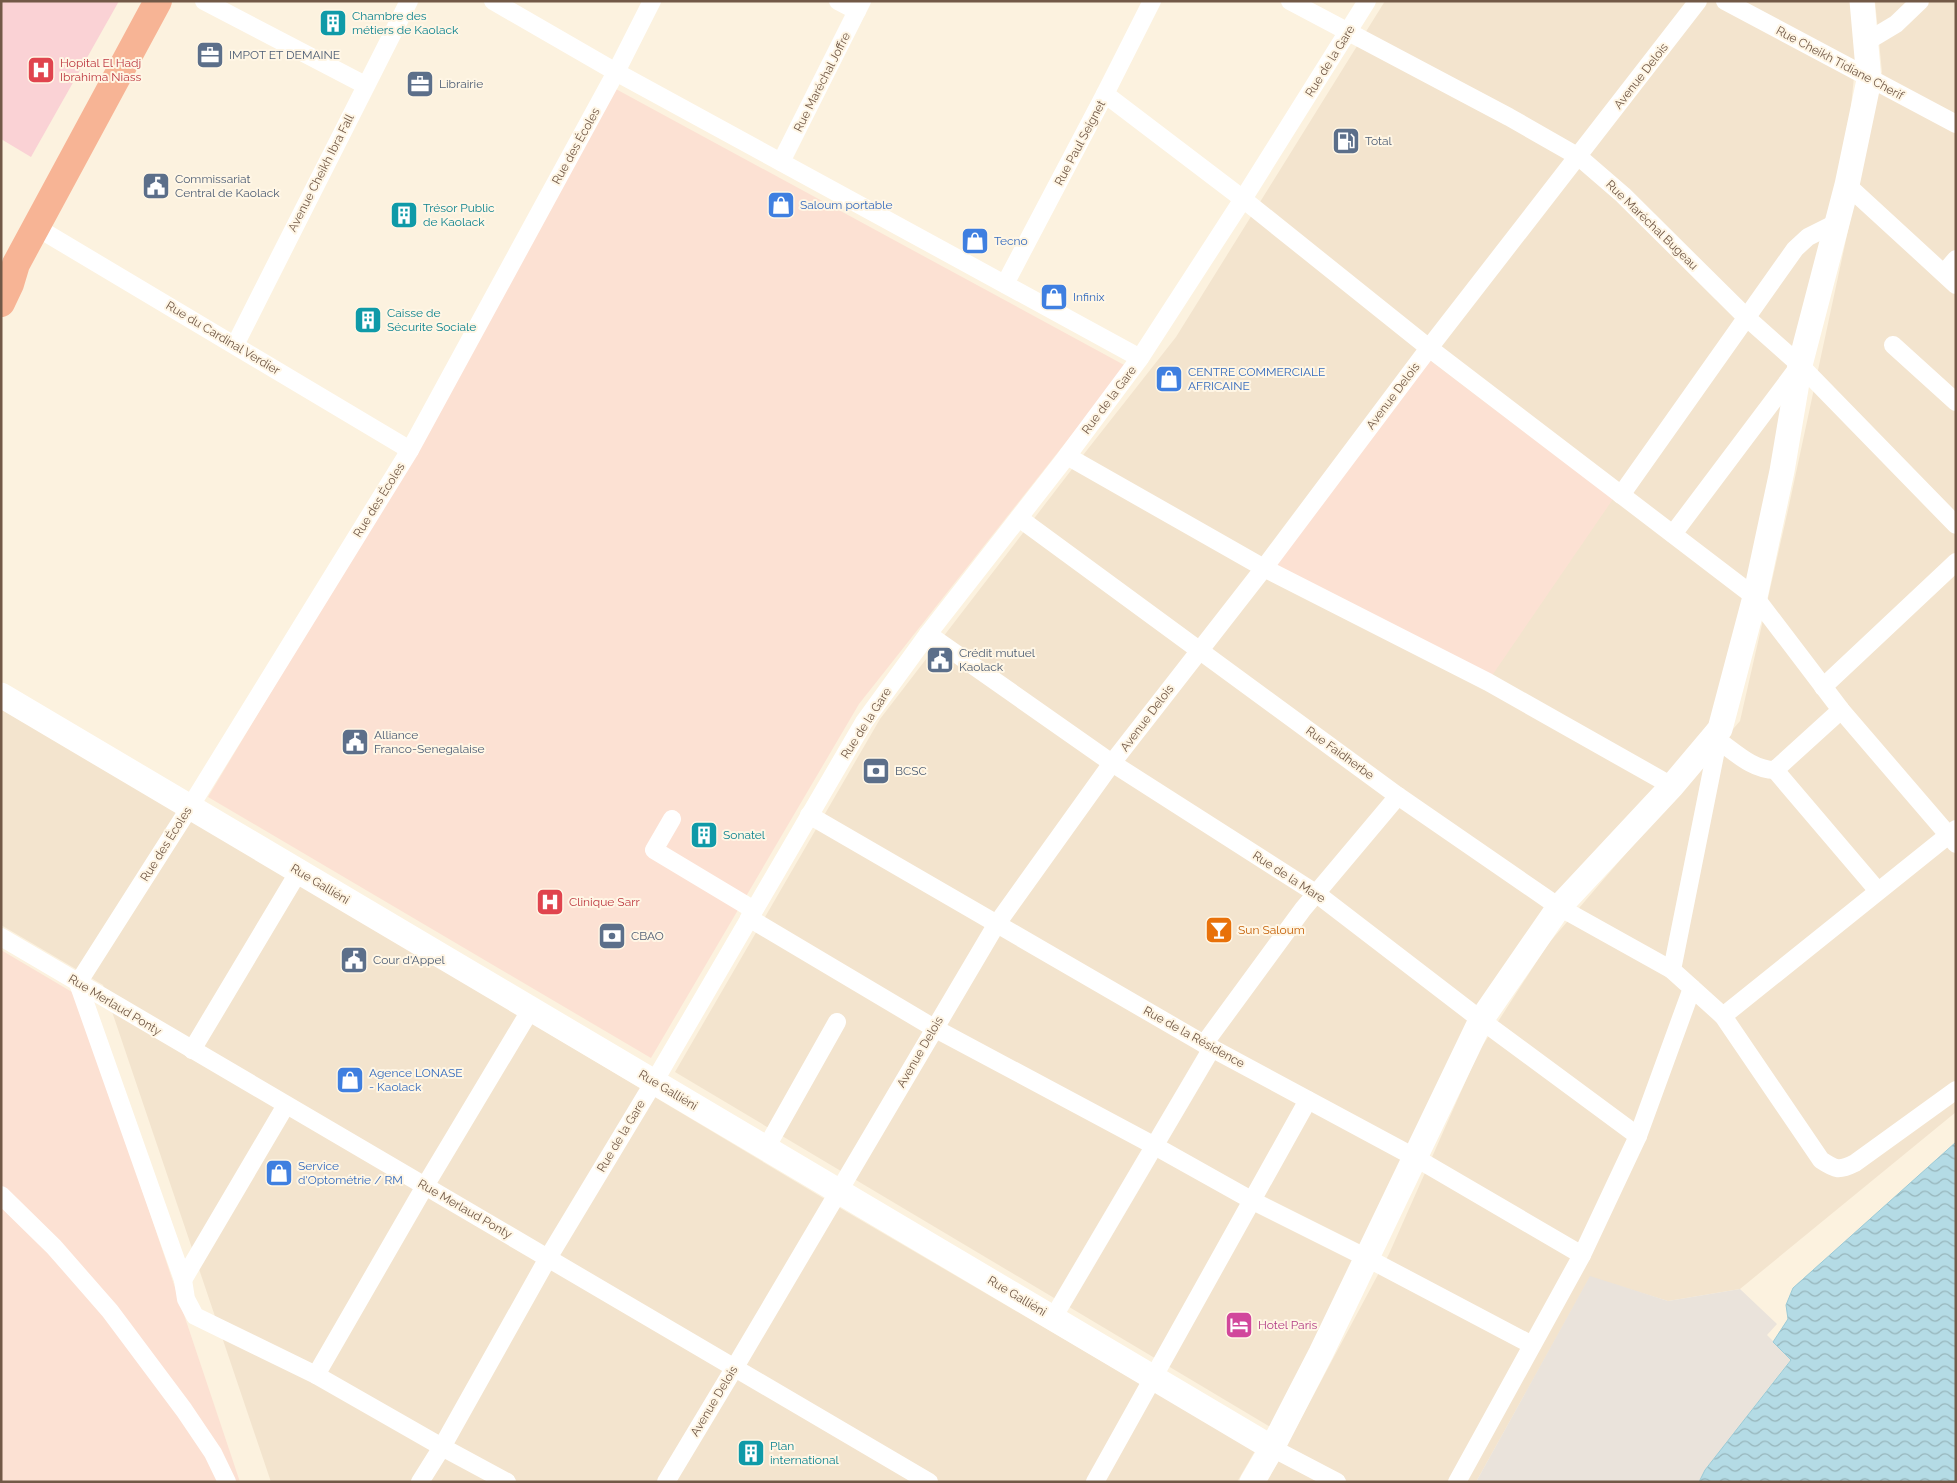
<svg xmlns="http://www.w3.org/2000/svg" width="1957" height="1483" viewBox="0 0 1957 1483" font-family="Raleway,sans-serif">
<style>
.residential{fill:#f3e4ce}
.commercial{fill:#fce1d3}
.industrial{fill:#eae3db}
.medical{fill:#fad2d5}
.water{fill:url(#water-waves);stroke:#9bcad6}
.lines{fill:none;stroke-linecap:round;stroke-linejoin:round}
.street{stroke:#fff;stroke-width:18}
.secondary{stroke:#fff;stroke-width:25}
.highway{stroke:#f7b495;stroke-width:28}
.labels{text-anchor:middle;stroke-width:4;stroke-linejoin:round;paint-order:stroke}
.culture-label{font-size:12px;fill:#0d838f;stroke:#fff6e5;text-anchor:start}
.service-label{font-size:12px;fill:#4e5e75;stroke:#fff6e5;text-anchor:start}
.street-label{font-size:12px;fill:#725947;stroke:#fff6e5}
.health-label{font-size:12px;fill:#be3a42;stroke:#fff6e5;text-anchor:start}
.shop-label{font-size:12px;fill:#366cbe;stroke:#fff6e5;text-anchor:start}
.food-label{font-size:12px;fill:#c56008;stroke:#fff6e5;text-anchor:start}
.hotel-label{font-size:12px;fill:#b23c85;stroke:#fff6e5;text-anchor:start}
</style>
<defs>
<pattern id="water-waves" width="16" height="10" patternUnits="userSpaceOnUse" patternTransform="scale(1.25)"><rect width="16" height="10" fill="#b4dbe5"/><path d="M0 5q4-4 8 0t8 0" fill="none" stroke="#97b5bb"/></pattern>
</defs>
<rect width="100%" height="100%" fill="#fcf2df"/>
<g class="residential">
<polygon points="1385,1 1850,1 1856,57 1847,146 1718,709 1686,757 1557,902 1272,1428 675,1072 880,719 1069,473 1176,337"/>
<polygon points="1875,1 1956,1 1956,1112 1740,1289 1668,1301 1590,1277 1476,1482 1267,1482 1389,1254 1479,1051 1548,944 1740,721 1788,510 1882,72"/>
<polygon points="1,705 823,1198 1255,1451 1237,1482 271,1482 103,985 1,925"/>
</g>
<g class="commercial">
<polygon points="614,88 1126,366 859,704 651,1058 208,797 422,440"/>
<polygon points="1428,359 1613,499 1491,677 1272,568"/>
<polygon points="1,950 77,995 240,1482 1,1482"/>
</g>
<polygon class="industrial" points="1590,1276 1668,1301 1740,1289 1777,1324 1767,1335 1791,1359 1705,1470 1699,1482 1476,1482"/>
<polygon class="medical" points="1,1 119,1 31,157 1,139"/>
<polygon class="water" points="1956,1142 1956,1482 1699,1482 1705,1470 1791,1360 1773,1342 1788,1319 1786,1305 1793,1288"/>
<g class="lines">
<g class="street">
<polyline points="204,1 365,85"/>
<polyline points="493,1 616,72 1140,358"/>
<polyline points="838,1 857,11"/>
<polyline points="1290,1 1509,117 1579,157 1623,195 1746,317 1800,365 1956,525"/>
<polyline points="1725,1 1956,124"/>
<polyline points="1866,42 1896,24 1920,1"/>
<polyline points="1105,94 1243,199 1429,348 1755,597 1841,710 1956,844"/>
<polyline points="781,162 862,1"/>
<polyline points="1847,185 1956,285"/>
<polyline points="36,227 410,450"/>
<polyline points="1944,273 1956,259"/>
<polyline points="1005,284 1105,94 1152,1"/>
<polyline points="235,345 409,1"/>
<polyline points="1893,345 1956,402"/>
<polyline points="1067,456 1264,568 1488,682 1672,786"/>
<polyline points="1621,495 1795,249 1808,237 1836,223"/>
<polyline points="1019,518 1398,796 1559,907 1672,970"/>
<polyline points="1673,534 1797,369"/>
<polyline points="928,634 1112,763 1317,894 1481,1020 1638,1136"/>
<polyline points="1823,687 1956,562"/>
<path d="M1719 741C1736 753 1753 770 1775 770L1841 710"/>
<polyline points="1775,770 1878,891"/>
<polyline points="809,815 1204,1044 1416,1158 1582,1255"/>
<polyline points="672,819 654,850 754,910"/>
<polyline points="749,918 934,1028 1153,1145 1253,1201 1367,1258 1532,1345"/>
<polyline points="1,937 929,1482"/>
<polyline points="78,983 190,807 410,450 616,72 652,1"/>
<polyline points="78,983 183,1280 186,1299 195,1316 316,1375 442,1447 507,1482"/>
<path d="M1692 988 1723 1016 1821 1160C1836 1170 1839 1171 1855 1163L1956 1090"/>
<polyline points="1723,1016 1956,829"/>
<polyline points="1204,1044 1303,909 1398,796"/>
<polyline points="192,1050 299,871"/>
<polyline points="766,1148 837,1022"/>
<polyline points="1,1195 54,1247 110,1311 184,1410 213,1453 227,1482"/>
<polyline points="183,1280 286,1105"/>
<polyline points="1053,1318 1212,1048"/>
<polyline points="316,1375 425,1186 531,1009"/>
<polyline points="1272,1448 1337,1482"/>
<polyline points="420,1482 442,1447 548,1258 654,1082 864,722 928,634 1067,456 1140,358 1243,199 1367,1"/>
<polyline points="666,1482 735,1367 996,925 1112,763 1264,568 1429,348 1698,1"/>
<polyline points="1095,1482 1308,1100"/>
<polyline points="1457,1482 1582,1255 1638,1136 1692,988 1672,970 1720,730"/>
</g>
<g class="secondary">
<polyline points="1,695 1272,1448"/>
<polyline points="1252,1482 1272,1448 1321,1353 1481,1020 1559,907 1672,786 1720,729 1755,597 1782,471 1800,365 1847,185 1869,80 1862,1"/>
</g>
<polyline class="highway" points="1,303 10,284 16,264 158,1"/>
</g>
<defs>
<g id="building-square" transform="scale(1.4375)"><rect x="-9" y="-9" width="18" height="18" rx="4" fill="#0f9aa8" stroke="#fff6e5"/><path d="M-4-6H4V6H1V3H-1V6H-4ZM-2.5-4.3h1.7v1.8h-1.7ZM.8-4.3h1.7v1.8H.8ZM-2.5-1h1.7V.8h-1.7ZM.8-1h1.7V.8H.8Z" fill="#fff"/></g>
<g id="office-square" transform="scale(1.4375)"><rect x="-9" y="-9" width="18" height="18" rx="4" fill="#5c6f8a" stroke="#fff6e5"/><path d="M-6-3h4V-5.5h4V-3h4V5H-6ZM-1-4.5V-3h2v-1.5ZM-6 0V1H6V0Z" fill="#fff"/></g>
<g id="hospital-square" transform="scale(1.4375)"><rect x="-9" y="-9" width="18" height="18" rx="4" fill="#e0444e" stroke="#fff6e5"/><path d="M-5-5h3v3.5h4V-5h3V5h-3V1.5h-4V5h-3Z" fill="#fff"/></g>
<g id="fuel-square" transform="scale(1.4375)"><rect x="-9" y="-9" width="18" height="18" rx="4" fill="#5c6f8a" stroke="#fff6e5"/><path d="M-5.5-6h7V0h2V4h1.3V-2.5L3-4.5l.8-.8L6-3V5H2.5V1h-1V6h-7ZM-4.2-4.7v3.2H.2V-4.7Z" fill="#fff"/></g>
<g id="civic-square" transform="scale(1.4375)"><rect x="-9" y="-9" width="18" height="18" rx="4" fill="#5c6f8a" stroke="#fff6e5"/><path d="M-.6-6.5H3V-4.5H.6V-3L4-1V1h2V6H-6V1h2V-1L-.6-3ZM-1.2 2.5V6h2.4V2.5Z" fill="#fff"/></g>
<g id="shop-square" transform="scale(1.4375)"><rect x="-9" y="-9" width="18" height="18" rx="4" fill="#3f7fe0" stroke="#fff6e5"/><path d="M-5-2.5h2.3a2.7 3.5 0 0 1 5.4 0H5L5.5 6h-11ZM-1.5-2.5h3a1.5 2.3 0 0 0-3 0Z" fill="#fff"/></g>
<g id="bank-square" transform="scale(1.4375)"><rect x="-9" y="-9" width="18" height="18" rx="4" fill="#5c6f8a" stroke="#fff6e5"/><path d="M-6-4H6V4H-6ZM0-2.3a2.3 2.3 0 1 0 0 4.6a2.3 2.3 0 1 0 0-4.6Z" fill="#fff"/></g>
<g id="bar-square" transform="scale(1.4375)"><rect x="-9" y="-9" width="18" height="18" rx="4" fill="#e8710a" stroke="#fff6e5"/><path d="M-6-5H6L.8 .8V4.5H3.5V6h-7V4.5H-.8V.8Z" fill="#fff"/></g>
<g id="hotel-square" transform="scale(1.4375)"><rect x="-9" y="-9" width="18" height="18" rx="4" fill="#d1479c" stroke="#fff6e5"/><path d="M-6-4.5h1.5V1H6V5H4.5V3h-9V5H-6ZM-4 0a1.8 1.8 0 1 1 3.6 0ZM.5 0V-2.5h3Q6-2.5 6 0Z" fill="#fff"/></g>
</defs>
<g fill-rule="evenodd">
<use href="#building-square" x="333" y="23"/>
<use href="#office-square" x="210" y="55"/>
<use href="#hospital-square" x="41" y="70"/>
<use href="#office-square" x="420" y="84"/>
<use href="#fuel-square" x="1346" y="141"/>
<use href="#civic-square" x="156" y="186"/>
<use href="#shop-square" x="781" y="205"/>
<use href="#building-square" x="404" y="215"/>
<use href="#shop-square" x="975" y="241"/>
<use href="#shop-square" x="1054" y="297"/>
<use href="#building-square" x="368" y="320"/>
<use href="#shop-square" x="1169" y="379"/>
<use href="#civic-square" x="940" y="660"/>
<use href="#civic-square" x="355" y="742"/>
<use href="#bank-square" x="876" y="771"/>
<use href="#building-square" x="704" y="835"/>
<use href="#hospital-square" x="550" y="902"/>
<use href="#bar-square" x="1219" y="930"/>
<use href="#bank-square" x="612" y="936"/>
<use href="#civic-square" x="354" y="960"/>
<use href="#shop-square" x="350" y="1080"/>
<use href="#shop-square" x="279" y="1173"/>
<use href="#hotel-square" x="1239" y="1325"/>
<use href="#building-square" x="751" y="1453"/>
</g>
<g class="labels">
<g class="culture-label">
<text x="352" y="20">Chambre des<tspan x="352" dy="14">métiers de Kaolack</tspan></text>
<text x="423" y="212">Trésor Public<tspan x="423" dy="14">de Kaolack</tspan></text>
<text x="387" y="317">Caisse de<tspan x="387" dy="14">Sécurite Sociale</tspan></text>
<text x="723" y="839">Sonatel</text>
<text x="770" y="1450">Plan<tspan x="770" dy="14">international</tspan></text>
</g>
<g class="service-label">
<text x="229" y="59">IMPOT ET DEMAINE</text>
<text x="439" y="88">Librairie</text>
<text x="1365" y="145">Total</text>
<text x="175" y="183">Commissariat<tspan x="175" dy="14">Central de Kaolack</tspan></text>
<text x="959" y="657">Crédit mutuel<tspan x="959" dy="14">Kaolack</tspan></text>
<text x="374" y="739">Alliance<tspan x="374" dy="14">Franco-Senegalaise</tspan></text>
<text x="895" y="775">BCSC</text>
<text x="631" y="940">CBAO</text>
<text x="373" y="964">Cour d'Appel</text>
</g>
<g class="street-label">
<text transform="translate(1330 61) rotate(-58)" y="4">Rue de la Gare</text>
<text transform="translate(1840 63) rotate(28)" y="4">Rue Cheikh Tidiane Cherif</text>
<text transform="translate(1641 76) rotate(-52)" y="4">Avenue Delois</text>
<text transform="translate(822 82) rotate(-63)" y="4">Rue Maréchal Joffre</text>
<text transform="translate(1080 143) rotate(-62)" y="4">Rue Paul Seignet</text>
<text transform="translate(576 146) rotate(-61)" y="4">Rue des Écoles</text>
<text transform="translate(321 173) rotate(-63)" y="4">Avenue Cheikh Ibra Fall</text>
<text transform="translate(1652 225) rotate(44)" y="4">Rue Maréchal Bugeau</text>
<text transform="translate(223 338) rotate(31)" y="4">Rue du Cardinal Verdier</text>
<text transform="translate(1393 396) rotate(-53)" y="4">Avenue Delois</text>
<text transform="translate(1109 400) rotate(-53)" y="4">Rue de la Gare</text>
<text transform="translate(379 500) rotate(-58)" y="4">Rue des Écoles</text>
<text transform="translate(1147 718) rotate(-53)" y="4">Avenue Delois</text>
<text transform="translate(866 723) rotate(-57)" y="4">Rue de la Gare</text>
<text transform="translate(1340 753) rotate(36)" y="4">Rue Faidherbe</text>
<text transform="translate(166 844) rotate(-58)" y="4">Rue des Écoles</text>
<text transform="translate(1289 877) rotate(33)" y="4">Rue de la Mare</text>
<text transform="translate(320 884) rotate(31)" y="4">Rue Galliéni</text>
<text transform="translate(115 1005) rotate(31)" y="4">Rue Merlaud Ponty</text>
<text transform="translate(1194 1037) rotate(29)" y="4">Rue de la Résidence</text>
<text transform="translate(920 1052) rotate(-60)" y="4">Avenue Delois</text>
<text transform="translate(668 1090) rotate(31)" y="4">Rue Galliéni</text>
<text transform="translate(621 1136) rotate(-59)" y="4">Rue de la Gare</text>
<text transform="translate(465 1209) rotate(30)" y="4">Rue Merlaud Ponty</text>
<text transform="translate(1017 1296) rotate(31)" y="4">Rue Galliéni</text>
<text transform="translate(714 1401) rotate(-59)" y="4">Avenue Delois</text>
</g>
<g class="health-label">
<text x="60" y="67">Hopital El Hadj<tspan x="60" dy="14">Ibrahima Niass</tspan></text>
<text x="569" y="906">Clinique Sarr</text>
</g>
<g class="shop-label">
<text x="800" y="209">Saloum portable</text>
<text x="994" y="245">Tecno</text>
<text x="1073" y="301">Infinix</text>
<text x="1188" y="376">CENTRE COMMERCIALE<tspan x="1188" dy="14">AFRICAINE</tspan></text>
<text x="369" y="1077">Agence LONASE<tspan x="369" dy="14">- Kaolack</tspan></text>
<text x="298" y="1170">Service<tspan x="298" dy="14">d'Optométrie / RM</tspan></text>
</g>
<g class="food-label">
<text x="1238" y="934">Sun Saloum</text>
</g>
<g class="hotel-label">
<text x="1258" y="1329">Hotel Paris</text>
</g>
</g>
<rect width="1957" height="1483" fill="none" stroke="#725947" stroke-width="5"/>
</svg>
